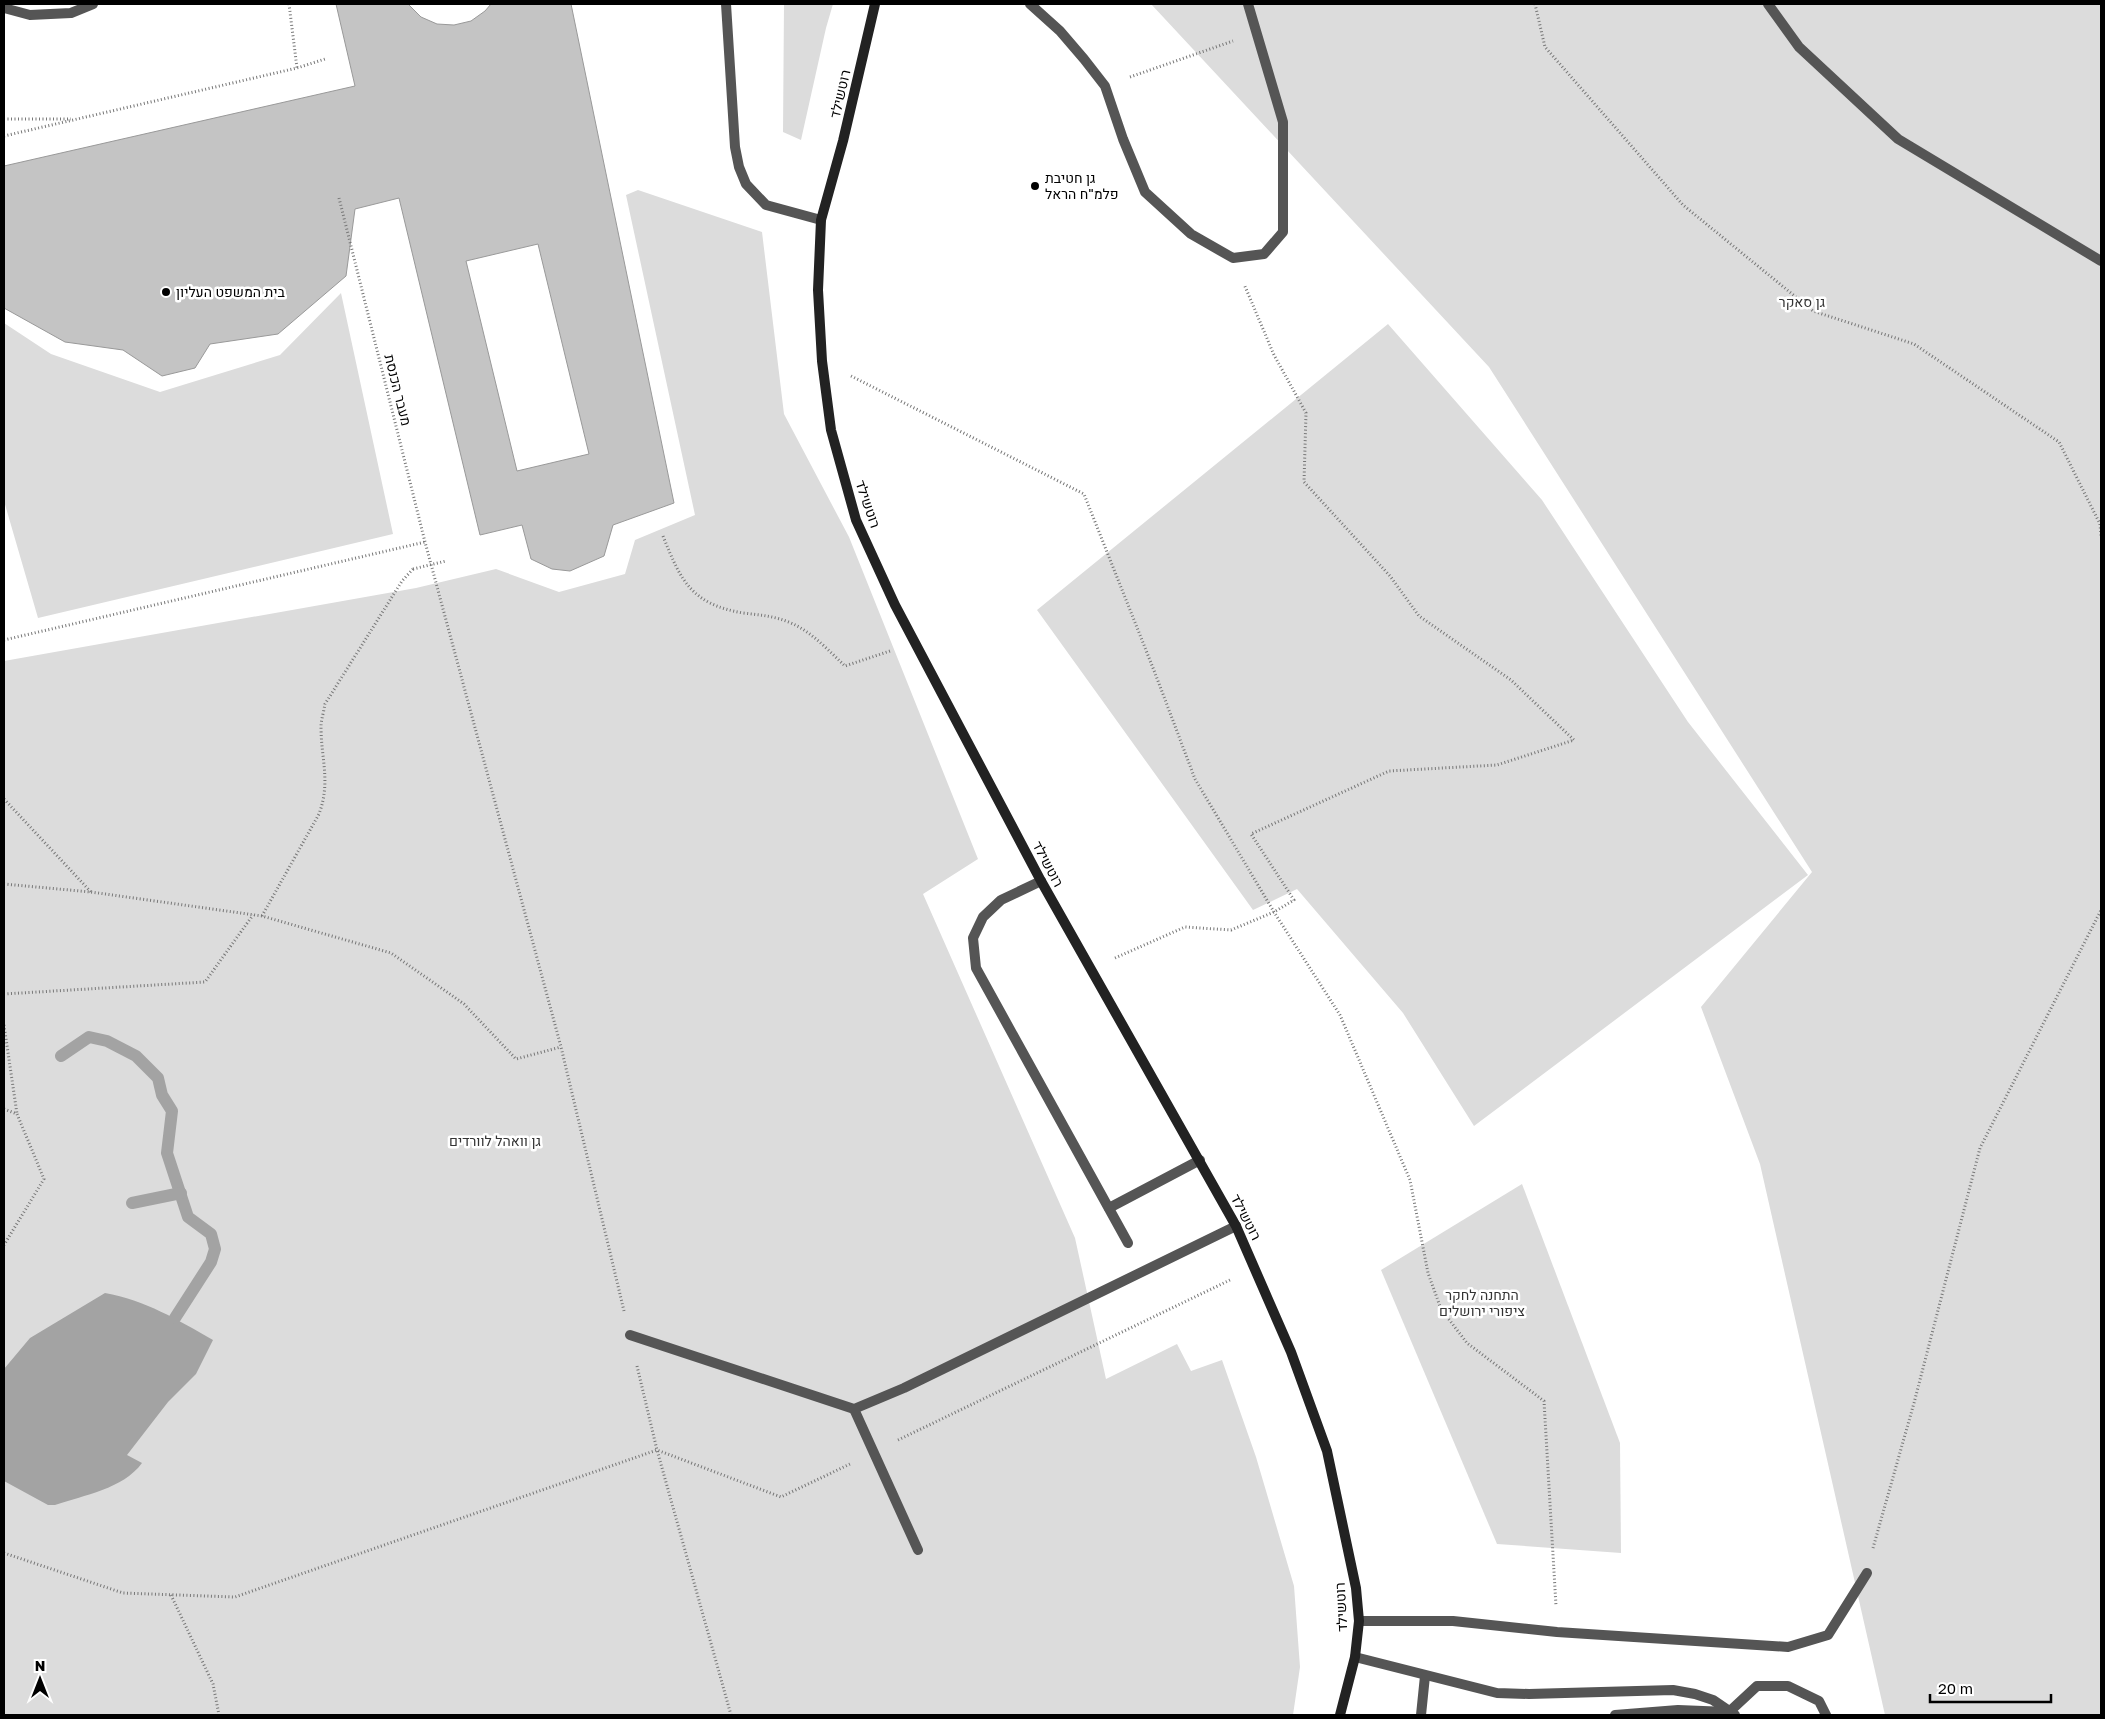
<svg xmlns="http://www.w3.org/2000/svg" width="2105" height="1719" viewBox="0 0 2105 1719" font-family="'Golos Text',Heebo,sans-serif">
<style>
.green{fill:#dcdcdc}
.water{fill:#a3a3a3}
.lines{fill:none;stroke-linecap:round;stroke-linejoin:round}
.stream{stroke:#a3a3a3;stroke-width:12}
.building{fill:#c4c4c4;stroke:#999;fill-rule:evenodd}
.path{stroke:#777;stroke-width:3;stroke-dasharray:1 2.5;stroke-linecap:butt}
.lane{stroke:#555;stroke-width:10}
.street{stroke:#555;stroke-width:10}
.secondary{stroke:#222;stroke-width:10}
.path-bridge{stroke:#777;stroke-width:3;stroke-dasharray:1 2.5;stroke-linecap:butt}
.poi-dot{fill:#000;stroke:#fff;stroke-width:2}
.labels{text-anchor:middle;stroke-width:5;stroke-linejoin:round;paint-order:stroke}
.street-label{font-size:14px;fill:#000;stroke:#fff}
.poi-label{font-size:14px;fill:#000;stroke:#fff;text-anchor:start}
.park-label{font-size:14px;fill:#333;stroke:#fff}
</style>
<rect width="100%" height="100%" fill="#fff"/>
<g class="green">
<polygon points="784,4 833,4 826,28 801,140 783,132"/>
<polygon points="1151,4 2101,4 2101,1715 1885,1715 1760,1164 1701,1007 1812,872 1489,367"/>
<polygon points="638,190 762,232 784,414 849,537 978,859 923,894 1075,1238 1106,1379 1177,1344 1191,1371 1222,1360 1256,1457 1294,1586 1300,1667 1293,1715 4,1715 4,661 416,588 496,569 559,592 625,574 635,540 695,515 626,195"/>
<polygon points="341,293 393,534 38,618 4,501 4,323 51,354 160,392 280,355"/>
<polygon points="1388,324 1542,500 1688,722 1808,875 1474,1126 1403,1013 1297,889 1253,910 1037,610"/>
<polygon points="1522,1184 1620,1443 1621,1553 1497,1544 1381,1270"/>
</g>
<path class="water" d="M105 1293C145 1300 178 1320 213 1340L196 1374 168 1402 127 1455 142 1463C123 1489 84 1495 55 1505H48L4 1481V1369L30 1338Z"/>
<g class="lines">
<g class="stream">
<polyline points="61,1056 89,1037 107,1041 136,1056 158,1078 162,1095 172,1111 167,1153 188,1217 211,1234 215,1249 211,1262 175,1318"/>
<polyline points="132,1203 181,1193"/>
</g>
</g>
<path class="building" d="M336 4H408L421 17 437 24 454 25 471 21 485 11 491 4H571L674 503 613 525 604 556 570 571 552 569 531 559 522 525 480 535 399 198 355 209 346 276 278 334 210 344 195 368 162 376 123 350 65 342 4 308V166L355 86ZM538 244 589 454 517 471 466 261Z"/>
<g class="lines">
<g class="path">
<polyline points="289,4 297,68"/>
<polyline points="1535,4 1545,47 1683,205 1813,311 1914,344 2059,442 2100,524 2101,536"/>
<polyline points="1130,77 1233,41"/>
<polyline points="4,119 71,119"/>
<polyline points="4,136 297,68 325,59"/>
<polyline points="339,198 425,542 561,1047 624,1311"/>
<polyline points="851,376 1084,494 1155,673 1195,779 1274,912 1340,1015 1410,1180 1428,1273 1441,1309 1467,1343 1544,1401 1556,1606"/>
<path d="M663 536C681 581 691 604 743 613 760 615 775 616 791 623 812 632 829 651 845 666L890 651"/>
<polyline points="4,640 425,542"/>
<polyline points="4,799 91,892"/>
<polyline points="4,884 91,892 262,916 391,953 464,1004 516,1059 561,1047"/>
<path d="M262 916 319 814C331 782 321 759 321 727 321 720 324 711 325 704L402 581 413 569"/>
<polyline points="1115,958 1185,927 1231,930 1274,912 1294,900 1251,834 1389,771 1497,765 1574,740 1511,680 1419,616 1390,576 1304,482 1306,413 1274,355 1244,284"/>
<polyline points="4,994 205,982 253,915"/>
<polyline points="4,1025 17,1114"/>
<polyline points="4,1109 17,1114 44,1179 4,1245"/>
<polyline points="637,1366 657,1450 731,1715"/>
<polyline points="898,1440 1230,1280"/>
<polyline points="1873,1548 1914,1403 1980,1148 2101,910"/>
<polyline points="4,1553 123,1593 235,1597 657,1450 781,1497 850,1464"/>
<polyline points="171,1595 213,1684 219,1715"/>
</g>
<g class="lane">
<polyline points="1030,4 1060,31 1084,59 1105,86 1123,139 1145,192 1191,234 1233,258 1264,254 1283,232 1283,122 1248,4"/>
<polyline points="1768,4 1799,47 1898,139 2101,261"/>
<polyline points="1041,881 1001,900 983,917 973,938 976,968 1128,1243"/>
<polyline points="1109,1208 1200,1160"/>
<polyline points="630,1335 854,1409 904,1388 1236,1226"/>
<polyline points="854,1409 918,1550"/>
<polyline points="1729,1712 1757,1686 1788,1686 1819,1701 1826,1715"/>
<polyline points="1421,1715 1425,1676"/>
</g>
<g class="street">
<polyline points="726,4 735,147 739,167 746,184 766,205 821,220"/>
<polyline points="4,8 30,15 71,13 93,4"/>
<polyline points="1359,1621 1453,1621 1557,1632 1788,1647 1828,1635 1867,1573"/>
<polyline points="1355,1657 1497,1693 1529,1694 1673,1690 1695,1694 1713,1700 1735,1715"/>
<polyline points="1615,1715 1678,1710 1728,1712"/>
</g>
<polyline class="secondary" points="875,4 843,141 821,220 818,290 822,361 831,430 856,520 895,605 1041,881 1236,1226 1291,1352 1327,1451 1356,1588 1359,1621 1355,1657 1340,1715"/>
<polyline class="path-bridge" points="413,569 446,561"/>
</g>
<g class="poi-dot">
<circle cx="1035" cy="186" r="5"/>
<circle cx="166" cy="292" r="5"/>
</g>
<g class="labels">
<g class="street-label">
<text transform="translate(840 94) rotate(-77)" y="5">רוטשילד</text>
<text transform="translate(398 390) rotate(76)" y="5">מעבר הכנסת</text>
<text transform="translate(868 504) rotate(71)" y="5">רוטשילד</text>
<text transform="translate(1048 864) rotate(62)" y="5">רוטשילד</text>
<text transform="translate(1246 1217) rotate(63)" y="5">רוטשילד</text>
<text transform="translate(1341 1607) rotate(-93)" y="5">רוטשילד</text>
</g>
<g class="poi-label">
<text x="1045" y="183">גן חטיבת<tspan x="1045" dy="16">פלמ"ח הראל</tspan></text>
<text x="176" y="297">בית המשפט העליון</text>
</g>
<g class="park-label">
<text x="1802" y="307">גן סאקר</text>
<text x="495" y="1146">גן וואהל לוורדים</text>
<text x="1482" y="1300">התחנה לחקר<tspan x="1482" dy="16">ציפורי ירושלים</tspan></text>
</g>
</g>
<rect width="2105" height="1719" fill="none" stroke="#000000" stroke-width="10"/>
<g transform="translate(40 1679)" stroke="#ffffff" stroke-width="4" paint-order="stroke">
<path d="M0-4L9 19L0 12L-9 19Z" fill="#000000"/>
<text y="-8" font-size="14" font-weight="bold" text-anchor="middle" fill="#000000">N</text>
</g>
<path d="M1930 1694v8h121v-8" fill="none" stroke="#000000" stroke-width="2.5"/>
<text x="1938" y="1694" font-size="15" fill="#000000" stroke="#ffffff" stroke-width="4" paint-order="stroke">20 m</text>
</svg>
